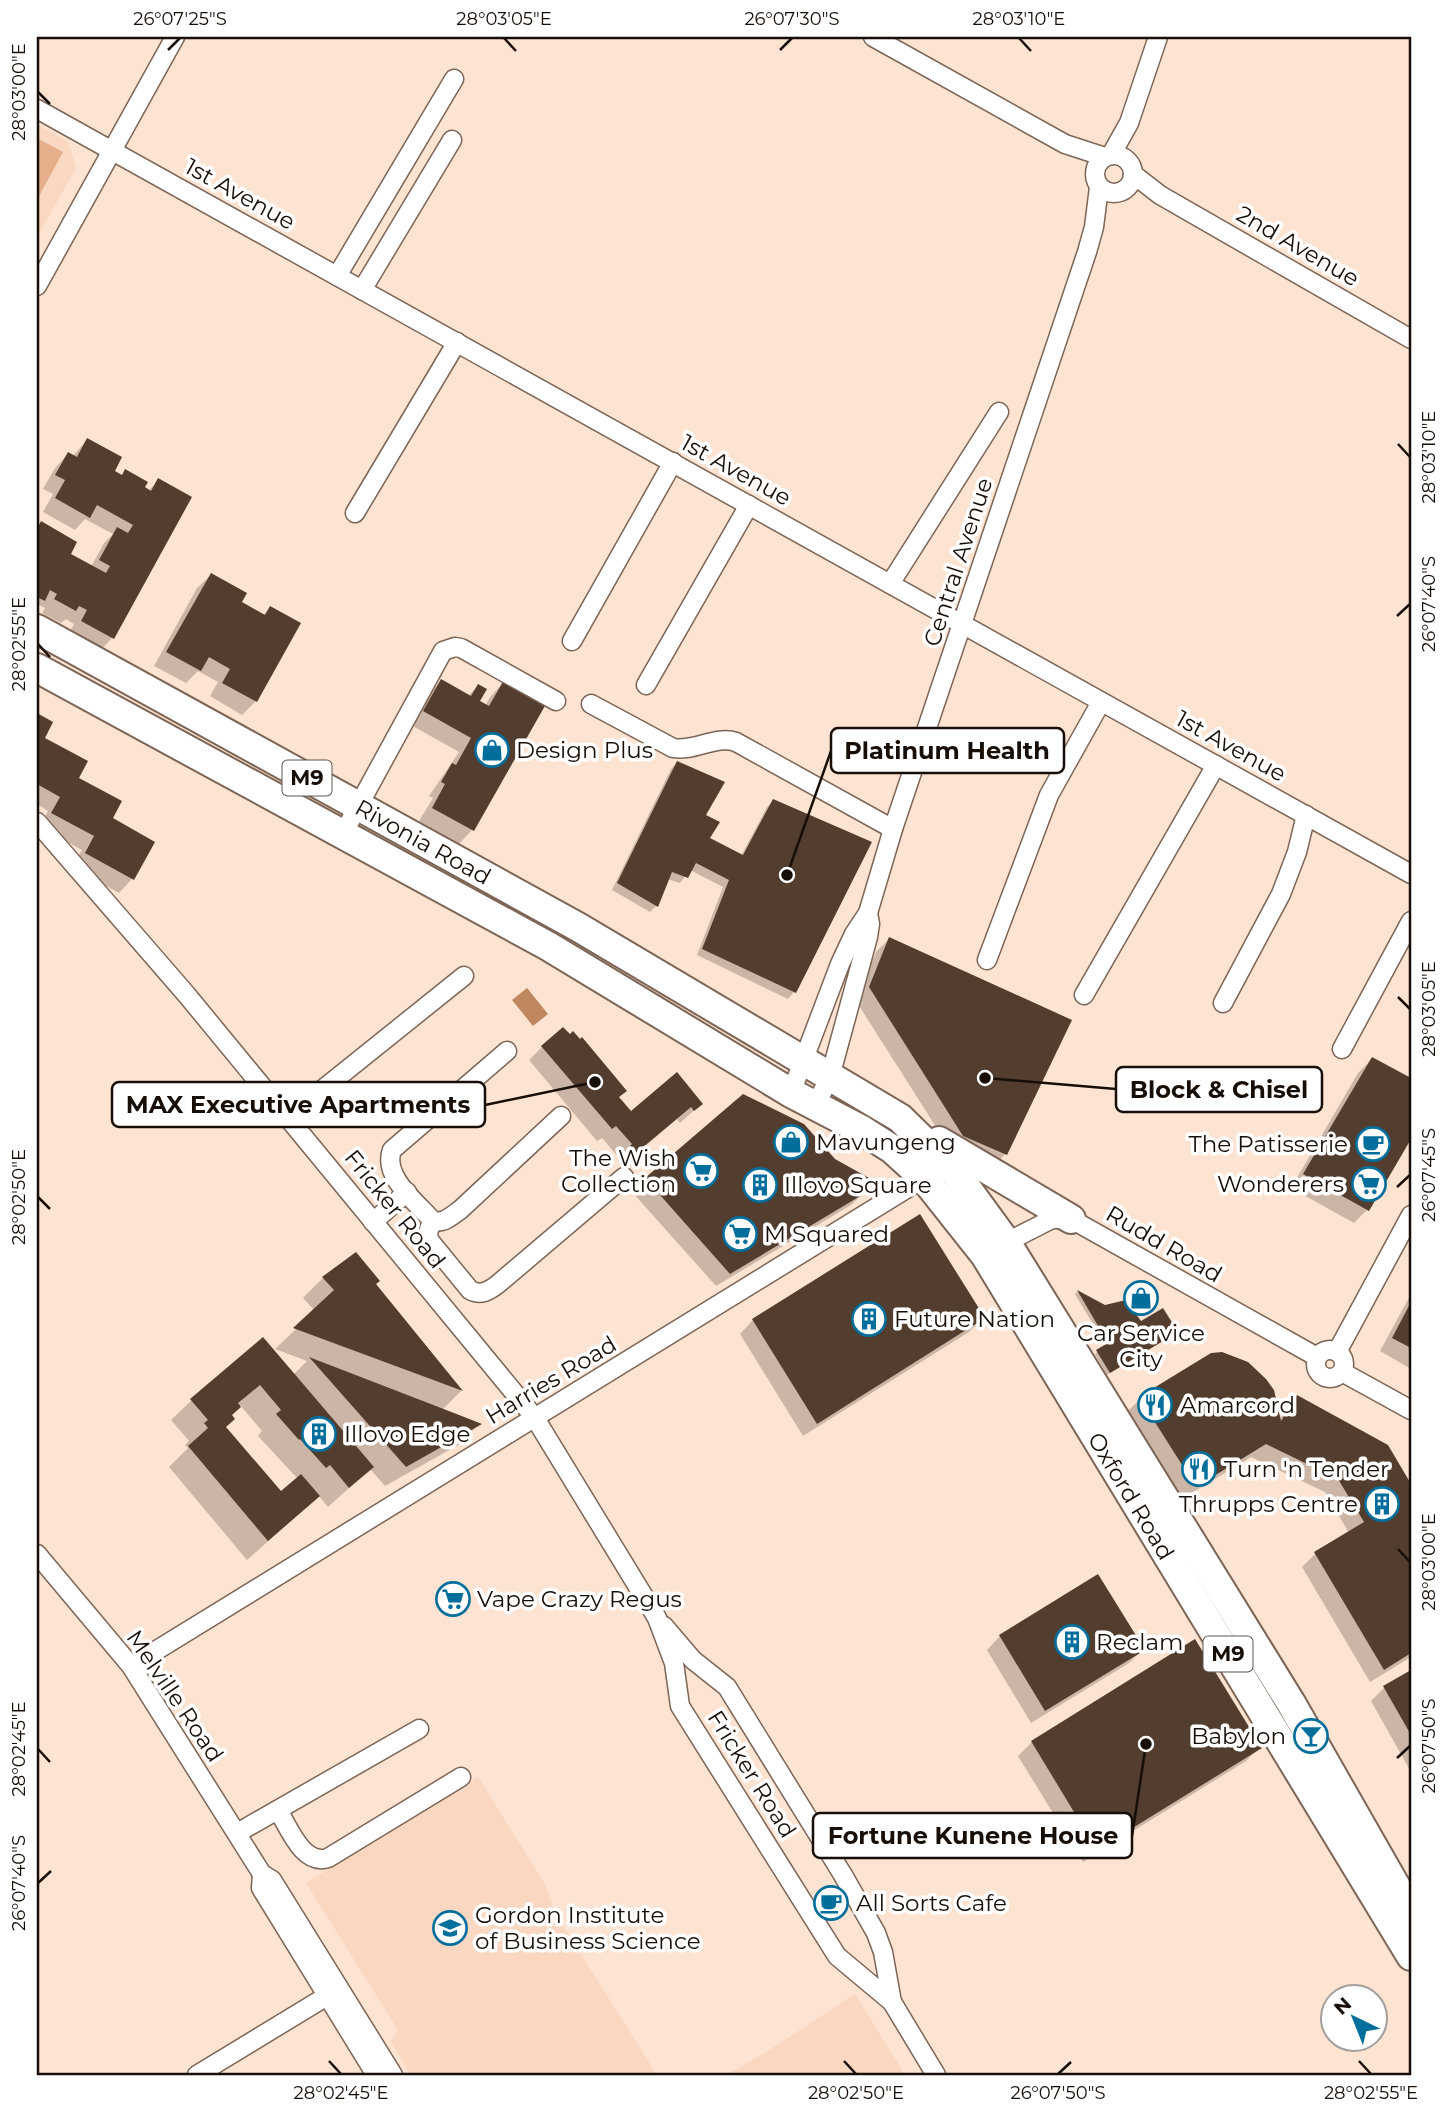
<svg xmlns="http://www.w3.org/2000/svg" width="1448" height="2112" viewBox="0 0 1448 2112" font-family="Montserrat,sans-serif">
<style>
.built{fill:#f9d7c1}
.green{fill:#e5af8b}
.water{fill:#bf8760}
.shadow{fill:#0003;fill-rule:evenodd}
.building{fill:#523d2f}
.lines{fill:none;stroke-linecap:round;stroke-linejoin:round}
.minor-casing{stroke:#7c6556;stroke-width:21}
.primary-casing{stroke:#7c6556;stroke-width:32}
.minor{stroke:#fff;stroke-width:18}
.primary{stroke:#fff;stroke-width:28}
.ticks{fill:none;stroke:#170e08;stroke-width:2.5}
.labels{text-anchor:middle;stroke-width:7;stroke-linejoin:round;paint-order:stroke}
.shield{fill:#fff;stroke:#5d5652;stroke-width:2}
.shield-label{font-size:21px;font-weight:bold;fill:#170e08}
.street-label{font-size:23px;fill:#170e08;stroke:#fff}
.poi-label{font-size:23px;fill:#170e08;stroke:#fff;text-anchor:start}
.leader{fill:none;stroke:#170e08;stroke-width:2.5}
.callout-dot{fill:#170e08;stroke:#fff;stroke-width:2.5}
.callout{fill:#fff;stroke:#170e08;stroke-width:2.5}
.callout-label{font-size:24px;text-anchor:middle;font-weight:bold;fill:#170e08}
.neatline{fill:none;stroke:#170e08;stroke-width:2.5}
.ticks-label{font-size:18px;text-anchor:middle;fill:#170e08}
</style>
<rect width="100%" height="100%" fill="#fde3d1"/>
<g class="built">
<polygon points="37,124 68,142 76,168 37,237"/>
<polygon points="478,1777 546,1886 555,1913 657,2075 411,2075 391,2042 398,2030 306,1883"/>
<polygon points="855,1994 905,2075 727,2075 774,2047"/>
</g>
<polygon class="green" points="37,138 63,152 37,200"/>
<polygon class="water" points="527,988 548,1014 533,1026 512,1000"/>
<g class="shadow">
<polygon points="87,440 112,471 121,476 126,471 148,491 158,481 190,498 112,638 99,652 68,635 74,624 66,619 61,623 42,613 45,608 39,605 37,606 37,528 41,524 68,554 91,567 104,543 113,534 85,519 75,530 43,512 53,494 43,489 55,468 68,454 72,457"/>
<polygon points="211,575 239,603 262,616 270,608 256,701 242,715 210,696 218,682 198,671 186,683 154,666 197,588"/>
<polygon points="441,681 468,696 478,686 478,702 485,706 491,696 504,682 544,704 472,830 459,844 419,821 433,798 429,796 459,752 411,725 428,695"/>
<polygon points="37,715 51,723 42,738 76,778 132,879 119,893 72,867 82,850 39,827 48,811 37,804"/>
<polygon points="677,763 704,815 708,838 741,856 767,807 773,801 869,843 794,992 788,999 697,955 723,887 690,870 680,883 667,879 656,906 650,912 612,890 671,769"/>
<polygon points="889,939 1005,1154 992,1168 950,1149 856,1001 876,952"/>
<polygon points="542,1047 618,1098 631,1114 701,1104 680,1123 677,1119 622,1166 618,1160 620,1159 602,1138 597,1141 529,1060"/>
<polygon points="1372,1059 1411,1080 1411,1136 1367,1210 1354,1223 1291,1188 1358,1073"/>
<polygon points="834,1160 865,1191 851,1205 716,1286 633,1193 647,1180"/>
<path d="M323 1278 374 1284 461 1391 442 1410 479 1424 460 1444 385 1486 370 1469 328 1507 319 1496 247 1560 169 1467 188 1448 185 1445 189 1441 171 1420 192 1400 293 1375 307 1361 275 1349 315 1311 303 1298ZM240 1405 262 1431 258 1436 298 1479 281 1494 224 1427 230 1416Z"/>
<polygon points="1077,1292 1140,1323 1173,1334 1107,1375 1095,1354 1106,1346 1075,1294"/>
<polygon points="1411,1294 1411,1369 1380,1351"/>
<polygon points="983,1318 969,1332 803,1436 740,1334 753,1320"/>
<polygon points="1212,1355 1279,1419 1298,1397 1387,1446 1411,1488 1411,1657 1370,1682 1302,1567 1315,1554 1349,1533 1325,1492 1251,1457 1182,1499 1127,1412 1140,1399"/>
<polygon points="1000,1636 1142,1650 1129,1663 1031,1723 987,1650"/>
<polygon points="1194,1641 1260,1747 1246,1761 1083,1862 1018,1756 1032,1742"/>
<polygon points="1411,1672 1411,1772 1371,1701 1384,1688"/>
</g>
<g class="building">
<polygon points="87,438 122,457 115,471 122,475 125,469 148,482 145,487 151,491 158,478 192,497 114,639 81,621 87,610 79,606 76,611 54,599 57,594 50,590 45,601 37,597 37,529 41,521 77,542 71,554 106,573 110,566 99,560 117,527 128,533 133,525 97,505 90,518 55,498 65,480 55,475 68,452 77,457"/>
<polygon points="211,573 247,593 242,602 265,615 270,606 301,623 257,702 222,683 230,669 209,657 201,671 166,652"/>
<polygon points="441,679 471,696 478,684 487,689 480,701 489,706 504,680 546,704 474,831 432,808 445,784 441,782 452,763 456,765 471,738 423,711"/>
<polygon points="37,713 53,722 45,738 88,761 79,778 122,801 113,818 155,842 134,880 85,853 94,836 51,813 60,797 37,784"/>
<polygon points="677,761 725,782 706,815 720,822 710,838 743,855 773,799 872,842 796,993 702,949 729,880 696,863 688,878 672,872 658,907 617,883"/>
<polygon points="889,937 1072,1020 1007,1155 963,1136 869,987"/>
<polygon points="563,1027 570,1034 573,1031 580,1039 582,1037 627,1091 619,1097 631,1111 677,1072 703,1104 694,1111 691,1107 636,1153 630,1146 632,1144 616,1126 612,1129 541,1046"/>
<polygon points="1372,1057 1411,1078 1411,1139 1369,1211 1303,1174"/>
<polygon points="743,1094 804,1124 835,1159 869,1178 867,1192 730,1274 645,1178"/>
<polygon points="920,1214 985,1318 817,1424 752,1319"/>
<polygon points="356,1252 380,1281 376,1284 463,1391 293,1328 334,1290 322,1277"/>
<polygon points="1077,1290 1105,1305 1126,1300 1141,1321 1163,1308 1178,1332 1110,1373 1096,1350 1108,1343"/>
<polygon points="1411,1302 1411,1348 1392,1338"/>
<polygon points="263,1337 374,1467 349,1488 330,1465 326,1468 300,1439 299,1440 276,1414 281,1410 260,1385 238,1403 241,1407 232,1415 235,1419 226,1427 281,1491 301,1474 320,1496 268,1541 188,1446 208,1428 204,1423 208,1420 190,1399"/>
<polygon points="1222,1352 1248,1362 1266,1379 1274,1390 1281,1421 1297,1395 1388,1445 1411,1484 1411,1653 1384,1670 1314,1552 1364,1522 1338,1479 1266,1444 1196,1487 1139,1397 1211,1353"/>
<polygon points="309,1357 454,1413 482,1424 406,1467"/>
<polygon points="1098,1574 1145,1650 1045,1711 999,1635"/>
<polygon points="1195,1639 1262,1748 1097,1850 1031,1741"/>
<polygon points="1411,1670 1411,1735 1383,1686"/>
</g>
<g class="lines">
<g class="minor-casing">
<g id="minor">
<polyline points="873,37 1065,144 1105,157"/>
<polyline points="37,109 1411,874"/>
<circle cx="1114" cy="174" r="19"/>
<polyline points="1111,155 1129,123 1158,37"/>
<polyline points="1133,174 1160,195 1411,339"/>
<polyline points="337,276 454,79"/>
<polyline points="37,286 175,37"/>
<polyline points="362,290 452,140"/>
<polyline points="355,513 457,342"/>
<polyline points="890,584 999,412"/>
<polyline points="572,641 673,462"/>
<polyline points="646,685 749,505"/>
<path d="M591 704 673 748C694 752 716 735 736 742L893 829"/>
<polyline points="37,822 186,994 535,1418 657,1618 674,1663 680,1706 837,1956 892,2002 936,2075"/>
<polyline points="343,834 443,651 455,647 461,648 556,701"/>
<polyline points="987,960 1049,795 1101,702"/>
<polyline points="1084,995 1216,765"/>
<polyline points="1223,1003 1281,894 1297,852 1306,815"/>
<polyline points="1342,1049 1411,921"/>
<path d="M507 1051 392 1150C382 1176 416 1202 432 1220 443 1225 451 1216 460 1210L561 1116"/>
<polyline points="791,1093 840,964 854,934 868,913 893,829 1087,252 1094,227 1099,187"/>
<polyline points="815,1106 830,1077 868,937 870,924 868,913"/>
<polyline points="287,1118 464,976"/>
<path d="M432 1220 428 1233 429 1240 470 1290C481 1296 489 1291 498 1284L624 1177"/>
<polyline points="373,1222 407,1192"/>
<polyline points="999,1246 1052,1219 1071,1219 1317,1357"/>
<circle cx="1330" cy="1364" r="14"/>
<polyline points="1337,1352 1411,1215"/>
<polyline points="1342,1372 1411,1410"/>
<polyline points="37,1554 131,1666 262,1874 272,1880 393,2075"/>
<polyline points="664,1626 693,1660 727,1687 843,1875 876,1933 883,1952 892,2002"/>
<polyline points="131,1666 924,1178"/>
<path d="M278 1810C289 1828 303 1866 328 1858L461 1777"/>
<polyline points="237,1833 419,1729"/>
<polyline points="262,1874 261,1888 376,2075"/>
<polyline points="197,2075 327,1996"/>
</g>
</g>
<g class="primary-casing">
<g id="primary">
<polyline points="37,629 578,927 900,1118 955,1172 1006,1242 1291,1703 1411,1913"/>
<polyline points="37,668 548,946 791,1093 862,1130 892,1149 924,1178 985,1255 1411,1956"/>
<polyline points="939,1141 1071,1219"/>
</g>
</g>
<use href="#minor" class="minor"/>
<use href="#primary" class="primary"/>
</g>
<path class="ticks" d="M504 38 516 51M1019 38 1031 51M168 50 180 38M780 50 792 38M38 92 50 104M1398 444 1410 457M1397 616 1410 604M38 644 50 657M1398 997 1410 1009M1397 1187 1410 1175M38 1197 50 1209M1398 1549 1410 1562M38 1749 50 1762M1397 1758 1410 1746M38 1883 51 1871M329 2061 341 2074M844 2061 856 2074M1359 2061 1371 2074M1058 2074 1071 2062"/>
<defs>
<g id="shop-ring" transform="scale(1.75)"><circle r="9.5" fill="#fff" stroke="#026e9b" stroke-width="1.5"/><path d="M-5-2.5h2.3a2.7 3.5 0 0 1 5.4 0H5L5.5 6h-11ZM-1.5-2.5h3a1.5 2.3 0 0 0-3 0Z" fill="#026e9b"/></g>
<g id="cafe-ring" transform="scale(1.75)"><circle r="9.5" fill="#fff" stroke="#026e9b" stroke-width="1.5"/><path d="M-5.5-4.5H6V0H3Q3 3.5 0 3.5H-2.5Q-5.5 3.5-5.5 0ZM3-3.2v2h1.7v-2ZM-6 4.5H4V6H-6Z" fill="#026e9b"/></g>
<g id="supermarket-ring" transform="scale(1.75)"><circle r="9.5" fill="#fff" stroke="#026e9b" stroke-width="1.5"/><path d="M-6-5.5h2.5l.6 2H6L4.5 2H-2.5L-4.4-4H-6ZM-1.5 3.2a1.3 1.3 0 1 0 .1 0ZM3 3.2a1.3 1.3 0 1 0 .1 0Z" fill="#026e9b"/></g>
<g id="building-ring" transform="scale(1.75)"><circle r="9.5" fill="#fff" stroke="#026e9b" stroke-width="1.5"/><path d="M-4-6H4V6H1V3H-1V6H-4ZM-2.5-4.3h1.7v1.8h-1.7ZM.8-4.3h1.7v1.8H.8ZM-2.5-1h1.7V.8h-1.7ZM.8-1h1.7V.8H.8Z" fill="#026e9b"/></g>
<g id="restaurant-ring" transform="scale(1.75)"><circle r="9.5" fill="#fff" stroke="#026e9b" stroke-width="1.5"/><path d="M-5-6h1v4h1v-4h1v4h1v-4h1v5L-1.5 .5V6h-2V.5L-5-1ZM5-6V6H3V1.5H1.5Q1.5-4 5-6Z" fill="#026e9b"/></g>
<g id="bar-ring" transform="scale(1.75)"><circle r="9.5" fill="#fff" stroke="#026e9b" stroke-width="1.5"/><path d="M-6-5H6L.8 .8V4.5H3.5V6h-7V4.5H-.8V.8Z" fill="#026e9b"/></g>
<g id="school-ring" transform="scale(1.75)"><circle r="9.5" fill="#fff" stroke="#026e9b" stroke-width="1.5"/><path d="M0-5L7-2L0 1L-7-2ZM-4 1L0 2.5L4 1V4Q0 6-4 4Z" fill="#026e9b"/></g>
</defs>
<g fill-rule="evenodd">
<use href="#shop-ring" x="492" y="750"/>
<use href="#shop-ring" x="791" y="1142"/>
<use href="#cafe-ring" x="1373" y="1144"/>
<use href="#supermarket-ring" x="701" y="1171"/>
<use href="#supermarket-ring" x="1369" y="1184"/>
<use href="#building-ring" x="760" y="1185"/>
<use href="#supermarket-ring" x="740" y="1234"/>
<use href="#shop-ring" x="1141" y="1298"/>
<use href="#building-ring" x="869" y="1319"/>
<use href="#restaurant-ring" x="1155" y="1405"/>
<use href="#building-ring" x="319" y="1434"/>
<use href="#restaurant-ring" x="1199" y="1469"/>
<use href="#building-ring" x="1382" y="1504"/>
<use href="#supermarket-ring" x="453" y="1599"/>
<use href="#building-ring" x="1072" y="1642"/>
<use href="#bar-ring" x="1311" y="1736"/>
<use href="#cafe-ring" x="831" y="1903"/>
<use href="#school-ring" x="450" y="1928"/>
</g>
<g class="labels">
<g class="shield">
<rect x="282.5" y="760.5" width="49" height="35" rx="5"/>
<rect x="1203.5" y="1636.5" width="49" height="35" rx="5"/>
</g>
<g class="shield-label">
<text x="307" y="785">M9</text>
<text x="1228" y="1661">M9</text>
</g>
<g class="street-label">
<text transform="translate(240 194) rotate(29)" y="8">1st Avenue</text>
<text transform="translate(1298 246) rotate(30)" y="8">2nd Avenue</text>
<text transform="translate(736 470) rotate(29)" y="8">1st Avenue</text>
<text transform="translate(958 562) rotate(-72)" y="8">Central Avenue</text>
<text transform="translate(1231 746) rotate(29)" y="8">1st Avenue</text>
<text transform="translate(423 842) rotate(29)" y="8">Rivonia Road</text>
<text transform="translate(395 1209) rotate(51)" y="8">Fricker Road</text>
<text transform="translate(1164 1244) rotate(30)" y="8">Rudd Road</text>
<text transform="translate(551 1380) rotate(-31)" y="8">Harries Road</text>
<text transform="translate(1131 1496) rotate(59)" y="8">Oxford Road</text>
<text transform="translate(175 1696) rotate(56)" y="8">Melville Road</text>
<text transform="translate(752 1774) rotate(58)" y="8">Fricker Road</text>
</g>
<g class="poi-label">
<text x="516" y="758">Design Plus</text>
<text x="816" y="1150">Mavungeng</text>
<text x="1348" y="1152" text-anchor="end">The Patisserie</text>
<text x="676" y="1166" text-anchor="end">The Wish<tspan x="676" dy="26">Collection</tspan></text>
<text x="1344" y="1192" text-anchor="end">Wonderers</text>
<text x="784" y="1193">Illovo Square</text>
<text x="764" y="1242">M Squared</text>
<text x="894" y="1327">Future Nation</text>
<text x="1141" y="1341" text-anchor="middle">Car Service<tspan x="1141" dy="26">City</tspan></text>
<text x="1180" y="1413">Amarcord</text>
<text x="344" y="1442">Illovo Edge</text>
<text x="1224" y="1477">Turn 'n Tender</text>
<text x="1358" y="1512" text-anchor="end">Thrupps Centre</text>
<text x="477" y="1607">Vape Crazy Regus</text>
<text x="1096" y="1650">Reclam</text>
<text x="1286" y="1744" text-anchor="end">Babylon</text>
<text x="856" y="1911">All Sorts Cafe</text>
<text x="475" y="1923">Gordon Institute<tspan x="475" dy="26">of Business Science</tspan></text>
</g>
</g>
<path class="leader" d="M787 875L831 751M985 1078L1116 1089M595 1082L485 1105M1146 1744L1132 1836"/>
<g class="callout-dot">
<circle cx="787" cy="875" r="7"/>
<circle cx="985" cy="1078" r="7"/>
<circle cx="595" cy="1082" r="7"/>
<circle cx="1146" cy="1744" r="7"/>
</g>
<g class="callout">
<rect x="831" y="728" width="233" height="45" rx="7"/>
<rect x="1116" y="1067" width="206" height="45" rx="7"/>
<rect x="112" y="1082" width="373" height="45" rx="7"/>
<rect x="813" y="1813" width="319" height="45" rx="7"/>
</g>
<g class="callout-label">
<text x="947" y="759">Platinum Health</text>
<text x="1219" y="1098">Block &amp; Chisel</text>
<text x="298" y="1113">MAX Executive Apartments</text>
<text x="973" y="1844">Fortune Kunene House</text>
</g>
<rect width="1448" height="2112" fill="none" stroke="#ffffff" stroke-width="77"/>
<g transform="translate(1354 2018) rotate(317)"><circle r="33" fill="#ffffff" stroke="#a29f9c" stroke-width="2"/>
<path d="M0-5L12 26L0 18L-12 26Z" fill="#026e9b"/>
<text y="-10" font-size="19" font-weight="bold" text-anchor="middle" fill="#170e08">N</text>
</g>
<rect x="38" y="38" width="1372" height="2036" class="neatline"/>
<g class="ticks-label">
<text x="180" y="25">26°07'25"S</text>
<text x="504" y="25">28°03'05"E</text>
<text x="792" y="25">26°07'30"S</text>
<text x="1019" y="25">28°03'10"E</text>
<text transform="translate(19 92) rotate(-90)" y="6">28°03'00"E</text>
<text transform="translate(1429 457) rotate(-90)" y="6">28°03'10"E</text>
<text transform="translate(1429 604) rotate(-90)" y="6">26°07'40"S</text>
<text transform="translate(19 644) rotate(-90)" y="6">28°02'55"E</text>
<text transform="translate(1429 1009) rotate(-90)" y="6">28°03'05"E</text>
<text transform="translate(1429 1175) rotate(-90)" y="6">26°07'45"S</text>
<text transform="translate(19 1197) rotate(-90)" y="6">28°02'50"E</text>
<text transform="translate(1429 1562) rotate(-90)" y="6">28°03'00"E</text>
<text transform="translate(1429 1746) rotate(-90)" y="6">26°07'50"S</text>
<text transform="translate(19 1749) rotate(-90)" y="6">28°02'45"E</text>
<text transform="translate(19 1883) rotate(-90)" y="6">26°07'40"S</text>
<text x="341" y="2099">28°02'45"E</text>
<text x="856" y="2099">28°02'50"E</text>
<text x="1058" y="2099">26°07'50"S</text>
<text x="1371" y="2099">28°02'55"E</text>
</g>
</svg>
